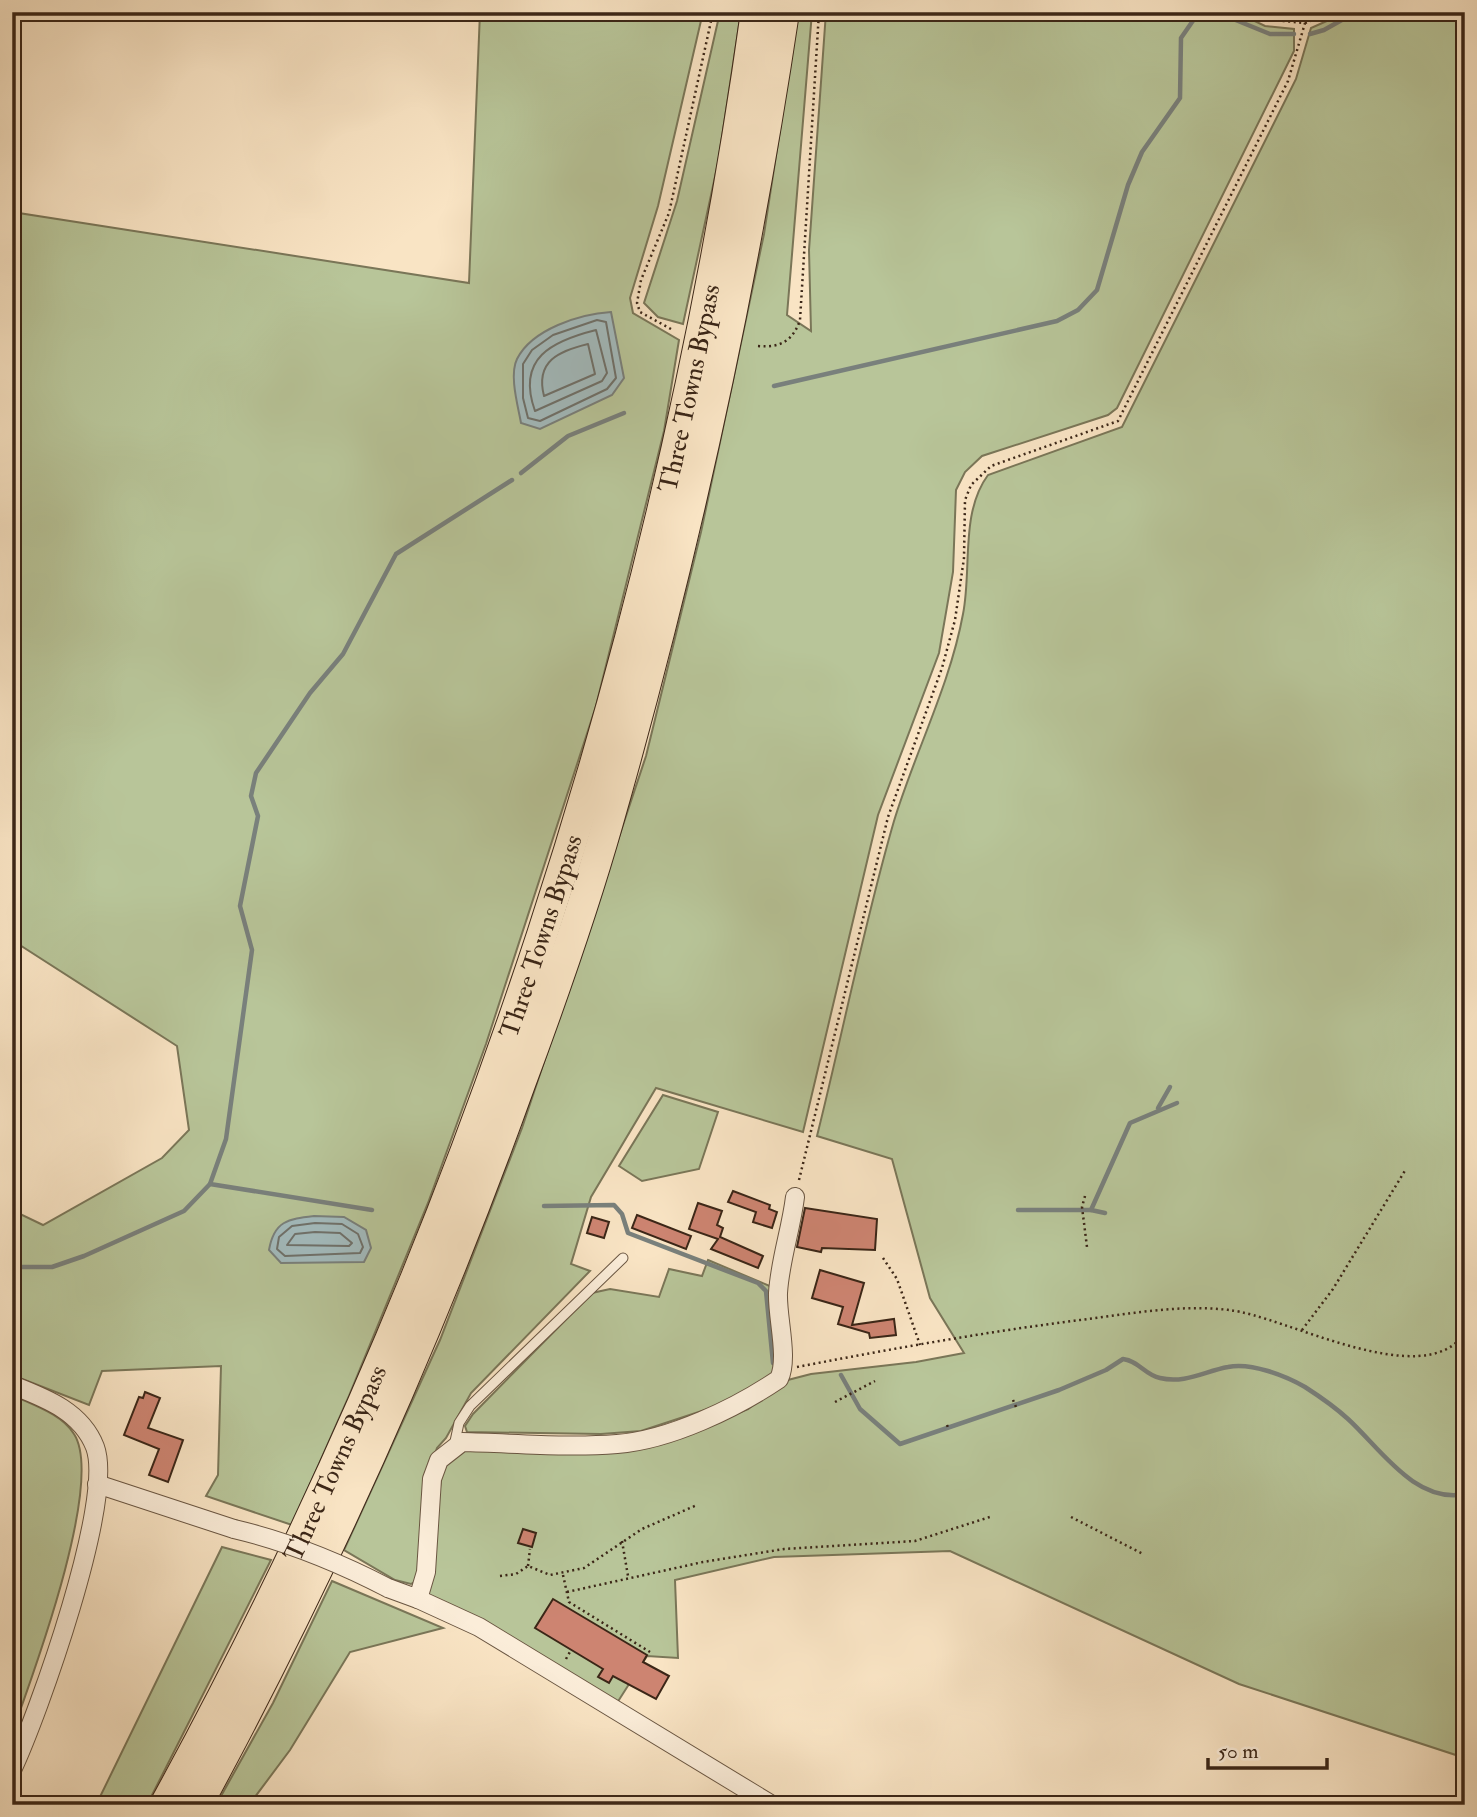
<svg xmlns="http://www.w3.org/2000/svg" width="1477" height="1817" viewBox="0 0 1477 1817" font-family="'IM FELL Double Pica',serif">
<style>
.green{fill:#b8c599;stroke:#7a7658;stroke-width:2}
.water{fill:#a3bcbf;stroke:#79807c;stroke-width:2}
.lines{fill:none;stroke-linecap:round;stroke-linejoin:round}
.shore{stroke:#6f716b;stroke-width:2}
.stream{stroke:#79807c;stroke-width:4.5}
.building{fill:#cd8471;stroke:#3b2617;stroke-width:2}
.service-casing{stroke:#6a5642;stroke-width:11}
.minor-casing{stroke:#6a5642;stroke-width:20}
.trunk-casing{stroke:#3b2617;stroke-width:32}
.path{stroke:#3b2617;stroke-width:2.5;stroke-dasharray:2 3.5;stroke-linecap:butt}
.service{stroke:#fbedd9;stroke-width:9}
.minor{stroke:#fbedd9;stroke-width:18}
.trunk{stroke:#f9e4c4;stroke-width:30}
.minor-bridge-casing{stroke:#6a5642;stroke-width:20;stroke-linecap:butt}
.minor-bridge{stroke:#fbedd9;stroke-width:18}
.labels{text-anchor:middle;stroke-width:5;stroke-linejoin:round;paint-order:stroke}
.street-label{font-size:26px;fill:#3b2617;stroke:#fbedd9}
</style>
<rect width="100%" height="100%" fill="#f9e4c4"/>
<filter id="stains"><feTurbulence type="fractalNoise" baseFrequency=".00286" numOctaves="4"/><feColorMatrix values="0 0 0 0 .2 0 0 0 0 .09 0 0 0 0 .02 0 0 0 .5 -.17"/></filter>
<radialGradient id="worn" r=".72"><stop offset=".6" stop-color="#630" stop-opacity="0"/><stop offset="1" stop-color="#630" stop-opacity=".3"/></radialGradient>
<g class="green">
<polygon points="480,12 703,12 658,206 630,298 633,313 679,340 664,431 596,706 486,1044 428,1203 349,1396 292,1525 206,1496 218,1475 221,1366 102,1371 89,1405 12,1375 12,1210 43,1225 162,1158 189,1130 177,1046 12,940 12,212 469,283"/>
<polygon points="720,12 741,12 718,163 683,324 658,317 644,303 677,201"/>
<polygon points="798,12 812,12 787,315 811,331 809,250 826,12 1171,12 1173,19 1172,12 1236,12 1265,26 1294,29 1294,51 1117,408 1108,415 982,456 965,472 956,490 953,572 939,653 878,815 803,1132 656,1088 591,1197 571,1264 590,1271 471,1393 446,1438 437,1448 430,1468 419,1579 411,1584 395,1580 344,1550 440,1340 522,1128 646,756 701,532 764,234"/>
<path d="M1347 12H1465V1758L1239 1684 950 1551 774 1557 675 1580 678 1658 647 1656 617 1703 427 1596 442 1471 447 1463 467 1449 667 1441 748 1409 784 1381 811 1374 916 1362 964 1353 930 1298 892 1159 817 1136C843 1032 864 924 894 821 915 752 950 685 963 614 972 569 960 513 988 475L1122 427 1296 79 1311 28Z"/>
<polygon points="663,1095 718,1112 699,1169 642,1181 619,1166"/>
<polygon points="708,1260 772,1287 774,1374 723,1404 641,1431 601,1434 467,1432 465,1426 473,1414 592,1293 610,1289 659,1297 669,1269 702,1276"/>
<path d="M12 1395C33 1405 62 1414 74 1434 105 1482 32 1677 12 1733Z"/>
<polygon points="222,1547 271,1560 147,1805 96,1805"/>
<polygon points="332,1581 443,1628 350,1652 290,1750 249,1805 216,1805 273,1703"/>
</g>
<g class="water">
<path d="M611 312 624 378 612 395 540 429 521 423C518 406 509 375 517 359 532 329 580 314 611 312Z"/>
<path d="M314 1216 344 1217 366 1230 371 1248 364 1262 281 1263 269 1250C274 1221 288 1219 314 1216Z"/>
</g>
<g class="lines">
<g class="shore">
<polygon points="597,320 606,322 616,378 607,389 540,421 528,418 523,398 523,364 532,350 553,335"/>
<path d="M596 330 607 373 602 381 535 411C516 358 552 341 596 330Z"/>
<path d="M588 344 595 374 544 396C535 361 559 351 588 344Z"/>
<polygon points="315,1223 342,1224 358,1234 363,1247 360,1253 285,1256 277,1249 279,1237 292,1226"/>
<polygon points="315,1232 340,1233 352,1243 349,1246 287,1245 295,1234"/>
</g>
<g class="stream">
<polyline points="1216,12 1270,34 1294,34"/>
<polyline points="1310,34 1324,30 1356,12"/>
<polyline points="774,386 1057,321 1078,310 1097,290 1128,185 1142,152 1180,98 1181,38 1199,12"/>
<polyline points="521,473 568,436 624,413"/>
<polyline points="1158,1108 1170,1087"/>
<polyline points="210,1184 372,1210"/>
<polyline points="544,1206 614,1205 622,1214 628,1233 758,1283 766,1291 773,1363"/>
<polyline points="1018,1210 1091,1210 1105,1213"/>
<polyline points="1091,1210 1130,1123 1177,1103"/>
<polyline points="12,1267 52,1267 84,1256 184,1211 210,1184 226,1139 252,950 240,906 258,816 251,796 256,773 310,693 343,654 396,554 512,480"/>
<path d="M841 1375 860 1409 900 1444 1059 1390 1106 1370 1123 1359C1139 1361 1145 1375 1160 1378 1185 1384 1205 1371 1228 1367 1251 1362 1286 1376 1305 1387 1319 1396 1336 1408 1348 1419 1380 1448 1415 1504 1465 1494"/>
</g>
</g>
<g class="building">
<polygon points="733,1191 770,1205 769,1209 777,1212 772,1228 753,1222 756,1212 728,1202"/>
<polygon points="698,1203 722,1211 717,1225 723,1228 720,1237 763,1256 758,1268 711,1249 718,1239 689,1229"/>
<polygon points="805,1208 877,1219 875,1250 822,1248 821,1252 797,1247"/>
<polygon points="637,1215 691,1236 686,1249 632,1228"/>
<polygon points="592,1217 609,1222 604,1238 587,1233"/>
<polygon points="820,1270 864,1283 852,1325 894,1319 896,1335 870,1338 869,1333 838,1324 843,1307 812,1298"/>
<polygon points="145,1392 160,1398 148,1428 183,1440 168,1482 149,1475 159,1449 124,1435 139,1397 143,1398"/>
<polygon points="523,1529 536,1533 532,1547 518,1543"/>
<polygon points="553,1599 647,1655 643,1662 669,1676 656,1699 613,1676 609,1683 598,1677 603,1669 535,1628"/>
</g>
<g class="lines">
<g class="service-casing">
<polyline id="service" points="454,1446 459,1423 470,1406 623,1258"/>
</g>
<g class="minor-casing">
<g id="minor">
<path d="M12 1385C45 1398 81 1411 95 1447 115 1500 38 1715 12 1770"/>
<polyline points="97,1484 234,1529"/>
<path d="M388 1588 418 1599 426 1572 432 1479 439 1460 462 1442C513 1443 566 1448 617 1444 670 1440 736 1408 779 1379 789 1358 777 1318 778 1293 780 1260 791 1230 795 1197"/>
<polyline points="418,1599 479,1627 772,1805"/>
</g>
</g>
<g class="trunk-casing">
<g id="trunk">
<path id="s1" d="M165 1805C469 1250 669 638 756 12"/>
<path d="M197 1805C323 1573 431 1332 520 1084 552 998 583 910 608 822 684 556 743 286 784 12"/>
</g>
</g>
<g class="path">
<polyline points="1305,23 1334,12"/>
<polyline points="671,329 640,312 637,303 641,280 669,213 713,12"/>
<path d="M758 346C780 348 793 341 800 320L819 12"/>
<polyline points="799,1180 888,817 942,668 955,620 964,558 965,500 971,485 991,466 1118,421 1288,81 1305,23 1262,19 1251,12"/>
<polyline points="1085,1196 1082,1207 1087,1247"/>
<polyline points="883,1258 897,1279 920,1345"/>
<polyline points="1302,1330 1333,1289 1406,1169"/>
<path d="M797 1367C891 1349 985 1332 1080 1320 1129 1314 1180 1304 1229 1310 1285 1316 1423 1394 1465 1333"/>
<polyline points="1013,1400 1016,1407"/>
<polyline points="835,1402 875,1381"/>
<polyline points="947,1425 949,1430"/>
<polyline points="1071,1517 1143,1554"/>
<polyline points="622,1541 628,1576"/>
<polyline points="528,1566 530,1549"/>
<polyline points="563,1575 569,1602 650,1652"/>
<polyline points="500,1576 516,1574 528,1566 550,1575 584,1568 642,1529 697,1505"/>
<polyline points="567,1592 703,1562 784,1549 915,1541 993,1516"/>
<polyline points="566,1659 571,1650"/>
</g>
<use href="#service" class="service"/>
<use href="#minor" class="minor"/>
<use href="#trunk" class="trunk"/>
<g class="minor-bridge-casing">
<path id="minor-bridge" d="M234 1529C289 1542 338 1562 388 1588"/>
</g>
<use href="#minor-bridge" class="minor-bridge"/>
</g>
<g class="labels">
<g class="street-label">
<text dy="9" stroke="none"><textPath href="#s1" startOffset="1516">Three Towns Bypass</textPath></text>
<text dy="9" stroke="none"><textPath href="#s1" startOffset="948">Three Towns Bypass</textPath></text>
<text dy="9" stroke="none"><textPath href="#s1" startOffset="382">Three Towns Bypass</textPath></text>
</g>
</g>
<rect width="1477" height="1817" fill="none" stroke="#f9e4c4" stroke-width="42"/>
<rect x="14" y="14" width="1449" height="1789" fill="none" stroke="#3b2617" stroke-width="3.5"/>
<rect x="21" y="21" width="1435" height="1775" fill="none" stroke="#3b2617" stroke-width="2"/>
<path d="M1208 1758v10h119v-10" fill="none" stroke="#3b2617" stroke-width="3.5"/>
<text x="1218" y="1758" font-size="21" fill="#3b2617" stroke="#fbedd9" stroke-width="5" paint-order="stroke">50 m</text>
<rect width="100%" height="100%" filter="url(#stains)"/>
<rect width="100%" height="100%" fill="url(#worn)"/>
</svg>
